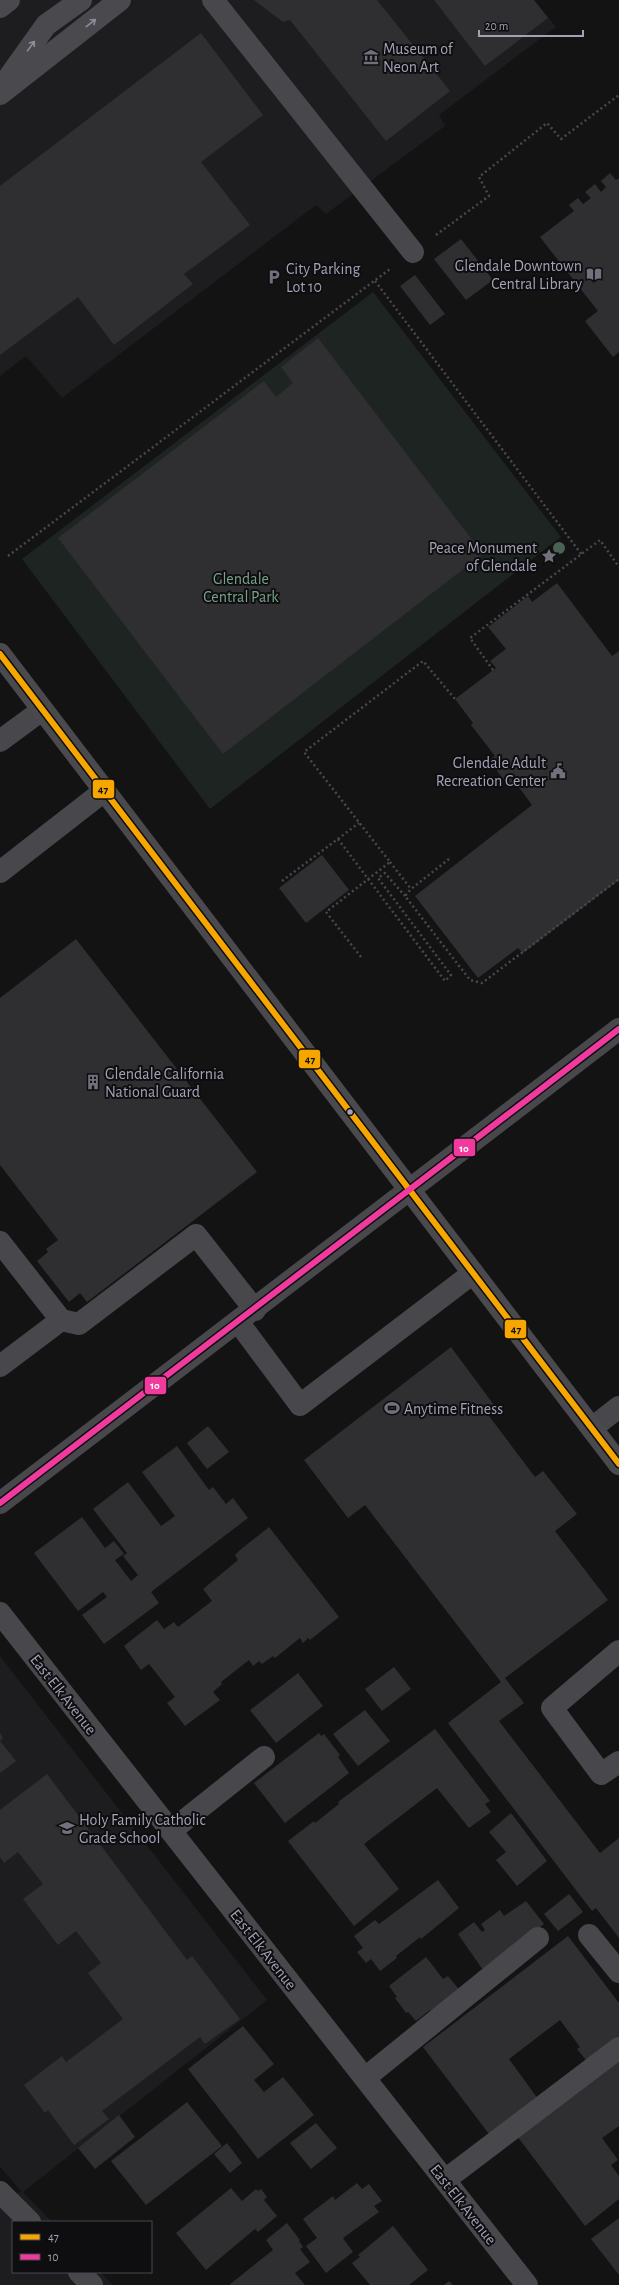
<svg xmlns="http://www.w3.org/2000/svg" width="619" height="2285" viewBox="0 0 619 2285" font-family="'Alegreya Sans',sans-serif">
<style>
.built{fill:#1d1d1f}
.green{fill:#1d2421}
.building{fill:#2f2f31}
.lines{fill:none;stroke-linecap:round;stroke-linejoin:round}
.path{stroke:#49484e;stroke-width:2.5;stroke-dasharray:2 3;stroke-linecap:butt}
.minor{stroke:#48474c;stroke-width:22}
.major{stroke:#4a4a4e;stroke-width:22}
.bus-1-casing{stroke:#0e0d0f;stroke-width:9}
.bus-2-casing{stroke:#0e0d0f;stroke-width:9}
.bus-1{stroke:#f7a600;stroke-width:6}
.bus-2{stroke:#f13a9d;stroke-width:6}
.tree{fill:#4a6255}
.oneway{stroke:#8e8c9c}
.bus-dot{fill:#a4a2b6;stroke:#0e0d0f;stroke-width:1.5}
.labels{text-anchor:middle;stroke-width:4;stroke-linejoin:round;paint-order:stroke}
.poi-label{font-size:16px;fill:#a4a2b6;stroke:#0e0d0f;text-anchor:start}
.park-label{font-size:16px;fill:#77a38b;stroke:#0e0d0f}
.street-label{font-size:16px;fill:#a4a2b6;stroke:#0e0d0f}
.line-badge{stroke:#0e0d0f;stroke-width:1.5}
.badge-label{font-size:11px;text-anchor:middle;font-weight:bold;fill:#fff}
.pale-badge-label{font-size:11px;text-anchor:middle;font-weight:bold;fill:#111}
</style>
<rect width="100%" height="100%" fill="#131313"/>
<g class="built">
<polygon points="0,0 534,0 556,27 439,115 445,126 326,214 316,205 62,398 26,356 0,376"/>
<polygon points="0,1656 267,2000 23,2192 52,2222 13,2222 13,2272 100,2272 113,2285 0,2285 0,2195 22,2192 0,2167"/>
</g>
<polygon class="green" points="373,292 561,537 210,809 22,559"/>
<g class="building">
<polygon points="254,0 377,0 450,91 386,141 290,20 283,22"/>
<polygon points="434,0 534,0 548,18 485,66"/>
<polygon points="201,33 263,115 201,162 250,225 184,274 193,284 114,345 78,297 0,355 0,186"/>
<polygon points="610,173 616,180 619,178 619,352 613,357 585,321 598,311 540,237 574,211 569,205 578,198 583,204 591,198 585,192 595,184 601,192 606,187 601,181"/>
<polygon points="461,239 493,280 466,300 434,259"/>
<polygon points="415,275 445,314 430,325 400,286"/>
<polygon points="318,338 483,554 223,754 58,538 264,381 276,397 293,383 281,367"/>
<polygon points="557,583 612,656 619,651 619,880 523,953 518,948 478,978 415,896 532,805 515,782 509,787 489,760 495,756 471,725 473,723 455,699 496,668 490,661 506,649 488,627 528,596 532,602"/>
<polygon points="322,855 349,890 306,923 279,888"/>
<polygon points="76,939 257,1172 87,1302 80,1293 69,1302 37,1261 48,1252 46,1249 58,1240 0,1165 0,998"/>
<polygon points="451,1347 494,1405 486,1412 535,1477 543,1471 577,1514 555,1531 608,1600 505,1678 524,1703 499,1721 600,1853 619,1838 619,1938 596,1908 592,1911 448,1723 501,1682 365,1505 348,1518 304,1460"/>
<polygon points="208,1426 229,1452 207,1469 187,1443"/>
<polygon points="177,1446 209,1490 213,1487 226,1504 233,1498 248,1518 151,1592 159,1603 104,1644 82,1615 107,1597 103,1592 78,1611 34,1553 82,1517 105,1548 114,1541 124,1554 115,1560 131,1581 138,1575 123,1556 127,1553 93,1509 128,1482 161,1526 175,1516 142,1472"/>
<polygon points="269,1527 339,1617 310,1640 308,1638 303,1643 300,1638 275,1658 273,1656 262,1664 259,1661 253,1666 249,1660 221,1682 222,1684 213,1692 220,1700 185,1726 167,1703 175,1697 149,1664 141,1670 124,1646 157,1620 164,1629 174,1622 178,1627 212,1601 203,1589 238,1560 235,1555 240,1550"/>
<polygon points="394,1667 411,1689 382,1711 365,1689"/>
<polygon points="298,1673 323,1706 276,1743 250,1710"/>
<polygon points="365,1710 390,1741 358,1766 333,1734"/>
<polygon points="435,1729 490,1801 485,1804 491,1812 469,1828 437,1788 364,1844 399,1889 354,1926 288,1841 314,1821 315,1823 339,1804 338,1802"/>
<polygon points="0,1733 3,1738 0,1741 16,1761 0,1773"/>
<polygon points="319,1733 321,1736 324,1734 340,1755 338,1757 349,1773 285,1823 254,1783"/>
<polygon points="47,1774 187,1960 192,1956 240,2019 205,2044 200,2037 102,2111 109,2119 74,2145 48,2110 45,2113 24,2085 62,2056 66,2062 123,2019 88,1973 101,1963 76,1931 58,1945 23,1899 43,1884 18,1852 4,1863 0,1857 0,1810"/>
<polygon points="511,1813 547,1861 517,1886 496,1860 506,1852 489,1832"/>
<polygon points="438,1880 459,1908 421,1939 420,1937 396,1956 397,1958 380,1971 371,1959 366,1963 357,1952 363,1948 354,1936 375,1920 379,1924"/>
<polygon points="569,1894 583,1912 558,1931 544,1914"/>
<polygon points="526,1901 544,1924 483,1970 458,1934 474,1922 482,1932 485,1930 481,1924 500,1910 504,1916"/>
<polygon points="568,1936 619,2003 619,2043 590,2065 577,2049 580,2047 560,2020 509,2059 541,2103 492,2138 423,2047"/>
<polygon points="426,1957 443,1979 448,1976 462,1993 435,2016 430,2010 416,2021 408,2012 406,2013 395,1998 397,1997 389,1986"/>
<polygon points="243,2026 274,2064 254,2080 264,2092 283,2077 314,2115 258,2159 188,2069"/>
<polygon points="619,2061 619,2126 602,2138 618,2160 611,2165 619,2176 619,2199 585,2226 517,2136"/>
<polygon points="187,2102 222,2146 146,2205 111,2161"/>
<polygon points="119,2115 135,2137 95,2169 78,2148"/>
<polygon points="316,2123 337,2148 311,2169 290,2143"/>
<polygon points="227,2143 242,2163 230,2173 214,2154"/>
<polygon points="357,2183 362,2189 369,2184 382,2201 374,2206 379,2212 343,2238 353,2252 326,2273 306,2246 317,2238 303,2219 333,2196 335,2200"/>
<polygon points="231,2188 242,2201 256,2189 258,2191 261,2189 267,2197 264,2200 277,2216 258,2232 255,2229 206,2270 176,2233"/>
<polygon points="619,2218 619,2275 591,2239"/>
<polygon points="287,2223 300,2240 299,2241 303,2247 300,2249 310,2262 295,2273 305,2285 229,2285 273,2250 266,2240"/>
<polygon points="393,2226 428,2270 409,2285 370,2285 352,2263 360,2257 358,2255"/>
<polygon points="449,2281 453,2285 444,2285"/>
</g>
<g class="lines">
<g class="path">
<polyline points="436,235 489,196 479,177 547,123 561,139 619,95"/>
<polyline points="375,281 582,555"/>
<polyline points="8,556 390,269"/>
<polyline points="493,670 470,638 600,540 619,567"/>
<polyline points="338,839 445,981 451,975 378,878 385,873 405,896"/>
<polyline points="449,859 411,889 405,896 470,980 482,983 619,879"/>
<polyline points="390,862 411,889"/>
<polyline points="282,881 359,823"/>
<polyline points="361,957 326,912 390,862 304,752 423,661 455,699"/>
</g>
<g class="minor">
<polyline points="213,0 413,252"/>
<polyline points="0,741 42,710"/>
<polyline points="0,872 104,791"/>
<polyline points="0,1242 61,1320 0,1366"/>
<polyline points="61,1320 79,1324 196,1235 255,1310"/>
<polyline points="239,1323 300,1405 473,1273"/>
<polyline points="592,1428 619,1407"/>
<path d="M0 1503C208 1346 413 1187 619 1029"/>
<polyline points="0,1613 527,2285"/>
<polyline points="619,1651 552,1708 601,1774 619,1762"/>
<polyline points="171,1831 264,1757"/>
<polyline points="589,1935 619,1972"/>
<polyline points="365,2078 538,1938"/>
<polyline points="445,2180 619,2048"/>
<polyline points="0,2192 30,2222"/>
<polyline points="79,2272 92,2285"/>
</g>
<g class="major">
<polyline points="0,7 9,0"/>
<polyline points="7,80 46,25 81,0"/>
<polyline points="0,94 120,0"/>
<polyline points="0,654 619,1464"/>
</g>
<g class="bus-1-casing">
<polyline id="bus-1" points="0,654 619,1464"/>
</g>
<g class="bus-2-casing">
<path id="bus-2" d="M0 1503C208 1346 413 1187 619 1029"/>
</g>
<use href="#bus-1" class="bus-1"/>
<use href="#bus-2" class="bus-2"/>
</g>
<circle class="tree" cx="559" cy="548" r="6"/>
<defs><path id="oneway-shaft" d="M-6 0H5M1.5-3L5.5 0L1.5 3" fill="none" stroke-width="1.6" stroke-linecap="round" stroke-linejoin="round"/></defs>
<g class="oneway">
<use href="#oneway-shaft" transform="translate(91 23) rotate(-38)"/>
<use href="#oneway-shaft" transform="translate(31 46) rotate(-54)"/>
</g>
<defs>
<g id="museum-bare" transform="scale(1.2)"><path d="M0-6L6-3V-2H-6V-3ZM-5-1h2V3h-2ZM-1-1h2V3h-2ZM3-1h2V3H3ZM-6 4H6V6H-6Z" fill="#71707d" stroke="#0e0d0f" stroke-width="2.5" paint-order="stroke"/></g>
<g id="library-bare" transform="scale(1.2)"><path d="M-6-4Q-3-5.5-.7-3.5V5Q-3 3-6 4ZM6-4Q3-5.5 .7-3.5V5Q3 3 6 4Z" fill="#71707d" stroke="#0e0d0f" stroke-width="2.5" paint-order="stroke"/></g>
<g id="parking-bare" transform="scale(1.2)"><path d="M-3.5-5.5H1a3.5 3.5 0 0 1 0 7H-1V5.5H-3.5ZM-1-3.4V-.6H.8a1.4 1.4 0 0 0 0-2.8Z" fill="#71707d" stroke="#0e0d0f" stroke-width="2.5" paint-order="stroke"/></g>
<g id="sight-bare" transform="scale(1.2)"><path d="M0-6L1.8-2.2L6-1.7L2.9 1.2L3.7 5.4L0 3.3L-3.7 5.4L-2.9 1.2L-6-1.7L-1.8-2.2Z" fill="#71707d" stroke="#0e0d0f" stroke-width="2.5" paint-order="stroke"/></g>
<g id="civic-bare" transform="scale(1.2)"><path d="M-.6-6.5H3V-4.5H.6V-3L4-1V1h2V6H-6V1h2V-1L-.6-3ZM-1.2 2.5V6h2.4V2.5Z" fill="#71707d" stroke="#0e0d0f" stroke-width="2.5" paint-order="stroke"/></g>
<g id="building-bare" transform="scale(1.2)"><path d="M-4-6H4V6H1V3H-1V6H-4ZM-2.5-4.3h1.7v1.8h-1.7ZM.8-4.3h1.7v1.8H.8ZM-2.5-1h1.7V.8h-1.7ZM.8-1h1.7V.8H.8Z" fill="#71707d" stroke="#0e0d0f" stroke-width="2.5" paint-order="stroke"/></g>
<g id="stadium-bare" transform="scale(1.2)"><path d="M0-5a6.5 5 0 1 0 0 10a6.5 5 0 1 0 0-10ZM-3.5-1.8h7v3.6h-7Z" fill="#71707d" stroke="#0e0d0f" stroke-width="2.5" paint-order="stroke"/></g>
<g id="school-bare" transform="scale(1.2)"><path d="M0-5L7-2L0 1L-7-2ZM-4 1L0 2.5L4 1V4Q0 6-4 4Z" fill="#71707d" stroke="#0e0d0f" stroke-width="2.5" paint-order="stroke"/></g>
</defs>
<g fill-rule="evenodd">
<use href="#museum-bare" x="371" y="57"/>
<use href="#library-bare" x="594" y="274"/>
<use href="#parking-bare" x="274" y="277"/>
<use href="#sight-bare" x="549" y="556"/>
<use href="#civic-bare" x="558" y="771"/>
<use href="#building-bare" x="93" y="1082"/>
<use href="#stadium-bare" x="392" y="1408"/>
<use href="#school-bare" x="67" y="1828"/>
</g>
<circle class="bus-dot" cx="350" cy="1112" r="3.5"/>
<g class="labels">
<g class="poi-label">
<text x="383" y="54">Museum of<tspan x="383" dy="18">Neon Art</tspan></text>
<text x="582" y="271" text-anchor="end">Glendale Downtown<tspan x="582" dy="18">Central Library</tspan></text>
<text x="286" y="274">City Parking<tspan x="286" dy="18">Lot 10</tspan></text>
<text x="537" y="553" text-anchor="end">Peace Monument<tspan x="537" dy="18">of Glendale</tspan></text>
<text x="546" y="768" text-anchor="end">Glendale Adult<tspan x="546" dy="18">Recreation Center</tspan></text>
<text x="105" y="1079">Glendale California<tspan x="105" dy="18">National Guard</tspan></text>
<text x="404" y="1414">Anytime Fitness</text>
<text x="79" y="1825">Holy Family Catholic<tspan x="79" dy="18">Grade School</tspan></text>
</g>
<g class="park-label">
<text x="241" y="584">Glendale<tspan x="241" dy="18">Central Park</tspan></text>
</g>
<g class="street-label">
<text transform="translate(64 1694) rotate(52)" y="6">East Elk Avenue</text>
<text transform="translate(264 1949) rotate(52)" y="6">East Elk Avenue</text>
<text transform="translate(464 2204) rotate(52)" y="6">East Elk Avenue</text>
</g>
</g>
<g class="line-badge">
<rect x="92" y="779" width="23" height="20" rx="4" fill="#f7a600"/>
<rect x="298" y="1049" width="23" height="20" rx="4" fill="#f7a600"/>
<rect x="453" y="1138" width="23" height="19" rx="4" fill="#f13a9d"/>
<rect x="504" y="1319" width="23" height="20" rx="4" fill="#f7a600"/>
<rect x="144" y="1376" width="23" height="19" rx="4" fill="#f13a9d"/>
</g>
<g class="badge-label">
<text x="464" y="1152">10</text>
<text x="155" y="1389">10</text>
</g>
<g class="pale-badge-label">
<text x="103" y="793">47</text>
<text x="310" y="1063">47</text>
<text x="516" y="1333">47</text>
</g>
<rect x="12" y="2221" width="140" height="52" fill="#0e0d0f" stroke="#4a4952"/>
<rect x="20" y="2234" width="20" height="6" fill="#f7a600" stroke="#4a4952"/>
<text x="48" y="2241" font-size="12" fill="#a4a2b6">47</text>
<rect x="20" y="2254" width="20" height="6" fill="#f13a9d" stroke="#4a4952"/>
<text x="48" y="2261" font-size="12" fill="#a4a2b6">10</text>
<path d="M479 30v6h104v-6" fill="none" stroke="#a4a2b6" stroke-width="2"/>
<text x="485" y="30" font-size="12" fill="#a4a2b6" stroke="#0e0d0f" stroke-width="3" paint-order="stroke">20 m</text>
</svg>
